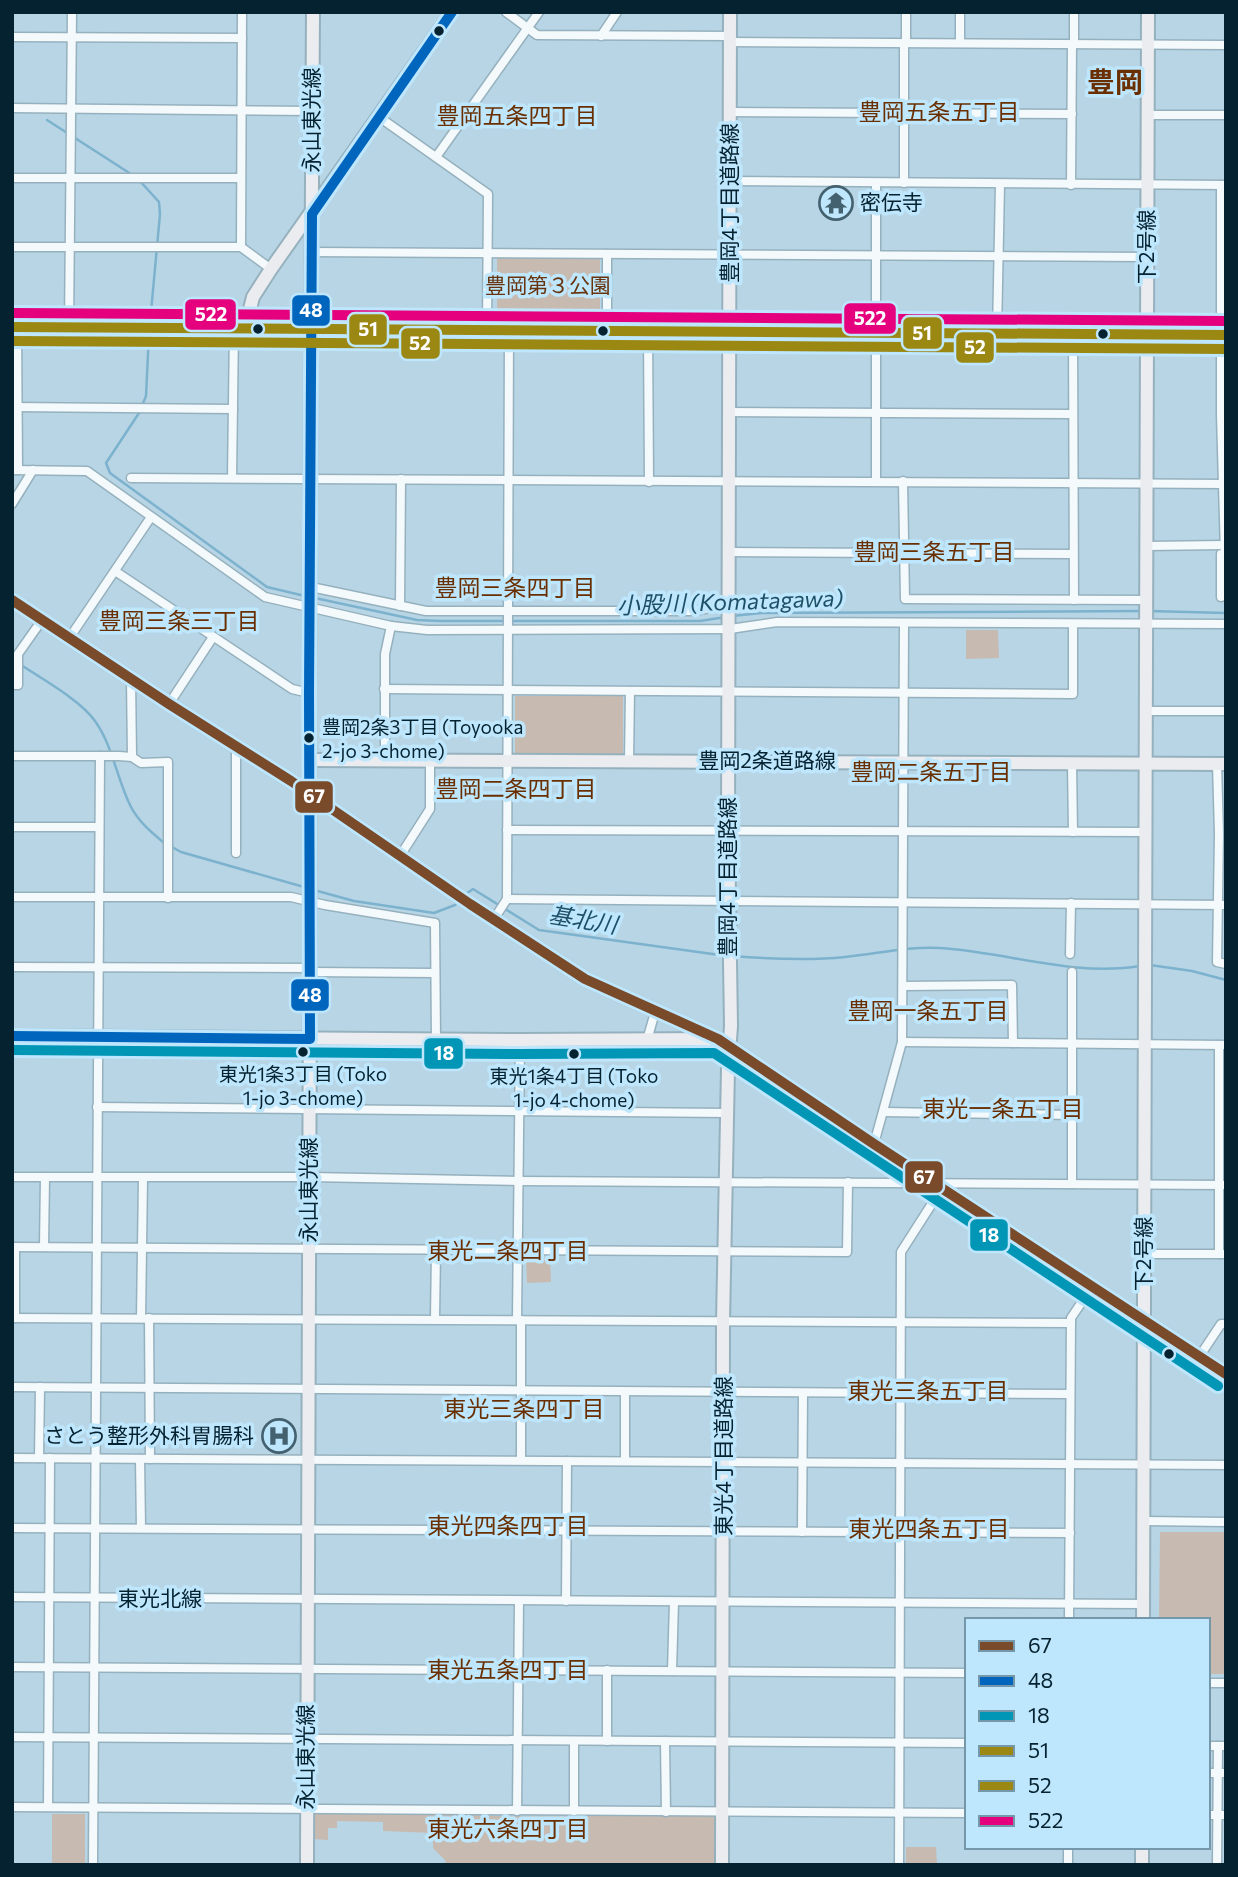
<svg xmlns="http://www.w3.org/2000/svg" width="1238" height="1877" viewBox="0 0 1238 1877" font-family="Commissioner,'Noto Sans JP',sans-serif">
<style>
.green{fill:#c7bab1}
.lines{fill:none;stroke-linecap:round;stroke-linejoin:round}
.stream{stroke:#7cb2cd;stroke-width:2.5}
.street-casing{stroke:#96b1be;stroke-width:11}
.secondary-casing{stroke:#96b1be;stroke-width:16}
.street{stroke:#f4f9fb;stroke-width:8}
.secondary{stroke:#ebecf0;stroke-width:12}
.bus-1-casing{stroke:#bee6fc;stroke-width:16}
.bus-2-casing{stroke:#bee6fc;stroke-width:16}
.bus-3-casing{stroke:#bee6fc;stroke-width:16}
.bus-4-casing{stroke:#bee6fc;stroke-width:16}
.bus-5-casing{stroke:#bee6fc;stroke-width:16}
.bus-6-casing{stroke:#bee6fc;stroke-width:16}
.bus-1{stroke:#7a4b2a;stroke-width:10}
.bus-2{stroke:#0065bd;stroke-width:10}
.bus-3{stroke:#0195b6;stroke-width:10}
.bus-4{stroke:#9b8813;stroke-width:10}
.bus-5{stroke:#9b8813;stroke-width:10}
.bus-6{stroke:#e5007d;stroke-width:10}
.bus-dot{fill:#042230;stroke:#bee6fc;stroke-width:2.5}
.labels{text-anchor:middle;stroke-width:7;stroke-linejoin:round;paint-order:stroke}
.bus-label{font-size:19px;fill:#042230;stroke:#bee6fc}
.street-label{font-size:21px;fill:#042230;stroke:#bee6fc}
.poi-label{font-size:21px;fill:#042230;stroke:#bee6fc;text-anchor:start}
.park-label{font-size:21px;fill:#68340e;stroke:#bee6fc}
.neighbourhood-label{font-size:23px;fill:#6a2f00;stroke:#bee6fc}
.water-label{font-size:23px;font-style:italic;fill:#1d5068;stroke:#bee6fc}
.district-label{font-size:28px;font-weight:bold;fill:#6a2f00;stroke:#bee6fc}
.line-badge{stroke:#bee6fc;stroke-width:2.5}
.badge-label{font-size:19px;text-anchor:middle;font-weight:bold;fill:#fff}
</style>
<rect width="100%" height="100%" fill="#b8d5e5"/>
<g class="green">
<polygon points="497,257 600,257 600,317 497,316"/>
<polygon points="966,630 998,630 999,658 966,659"/>
<rect x="515" y="696" width="108" height="59"/>
<polygon points="529,1256 550,1257 551,1282 527,1283 526,1259"/>
<polygon points="1160,1532 1226,1532 1226,1674 1208,1674 1208,1620 1159,1620"/>
<polygon points="312,1811 501,1816 720,1814 720,1865 443,1865 446,1861 433,1848 433,1833 383,1831 383,1822 337,1821 337,1828 328,1828 328,1840 312,1839"/>
<rect x="52" y="1814" width="33" height="51"/>
<polygon points="906,1847 936,1847 937,1865 906,1865"/>
</g>
<g class="lines">
<g class="stream">
<polyline points="47,120 134,176"/>
<polyline points="139,180 159,202 160,214 150,323"/>
<polyline points="149,333 146,396 139,413 106,463 110,473 267,587 305,596"/>
<polyline points="315,598 417,620 440,621 700,621 726,617"/>
<polyline points="1149,611 1226,613"/>
<polyline points="732,616 761,613 1142,611"/>
<path d="M12 659C35 675 80 699 95 721 113 746 117 780 131 807 139 822 151 832 164 843"/>
<polyline points="170,846 181,852 304,887"/>
<polyline points="314,890 354,901 434,913 455,905 459,901"/>
<polyline points="463,896 473,889 539,930 727,956"/>
<path d="M733 956C770 959 808 961 845 957 877 954 908 946 940 948 1007 952 1073 977 1140 966"/>
<polyline points="1150,965 1192,971 1226,980"/>
</g>
<g class="street-casing">
<g id="street">
<polyline points="506,12 537,35 730,36"/>
<polyline points="906,12 906,43"/>
<polyline points="960,12 960,43"/>
<polyline points="601,36 617,12"/>
<polyline points="12,37 242,38"/>
<polyline points="730,42 1226,45"/>
<polyline points="904,43 904,183"/>
<polyline points="1074,44 1074,12"/>
<polyline points="12,108 312,111"/>
<polyline points="730,112 1072,114"/>
<polyline points="1148,115 1226,115"/>
<polyline points="379,117 488,194 487,330"/>
<polyline points="436,157 539,12"/>
<polyline points="12,178 240,178"/>
<polyline points="730,181 1226,185"/>
<polyline points="876,183 876,481"/>
<polyline points="1071,185 1072,44"/>
<polyline points="12,247 241,247 271,269"/>
<polyline points="241,247 242,12"/>
<polyline points="312,252 1147,257"/>
<polyline points="607,254 607,330"/>
<polyline points="17,327 18,470"/>
<polyline points="69,327 72,12"/>
<polyline points="648,331 649,482"/>
<polyline points="997,333 1000,184"/>
<polyline points="1073,333 1074,600"/>
<polyline points="12,407 233,409"/>
<polyline points="729,412 1073,414"/>
<polyline points="12,470 87,471 265,597 391,626 427,630 730,629 777,622 1226,624"/>
<polyline points="131,478 1226,484"/>
<polyline points="232,478 234,328"/>
<polyline points="903,481 905,599 1147,600"/>
<polyline points="12,504 33,470"/>
<polyline points="1147,546 1224,545"/>
<polyline points="729,552 1072,554"/>
<polyline points="115,571 292,689 309,693"/>
<polyline points="311,587 426,611 694,611 729,604"/>
<polyline points="1221,597 1221,554 1225,554 1221,415 1221,185"/>
<polyline points="400,606 401,479"/>
<polyline points="70,637 151,517"/>
<polyline points="131,679 132,757"/>
<polyline points="12,685 18,685 18,654 42,620"/>
<polyline points="384,689 1073,694 1073,624"/>
<polyline points="169,704 213,637"/>
<polyline points="1146,711 1226,711"/>
<polyline points="12,756 119,756 132,757 141,763 168,762 168,898"/>
<polyline points="385,760 385,654 391,626"/>
<polyline points="629,761 630,691"/>
<polyline points="1072,763 1073,832"/>
<polyline points="1217,764 1219,834 1217,962 1226,964"/>
<polyline points="12,827 99,827"/>
<polyline points="507,830 1146,832"/>
<polyline points="236,853 236,745"/>
<polyline points="400,856 430,809 430,760"/>
<polyline points="12,897 291,897 325,905 435,923 436,1039"/>
<polyline points="507,899 1226,905"/>
<polyline points="494,919 507,899 509,330"/>
<polyline points="1070,954 1071,903"/>
<polyline points="12,967 310,968"/>
<polyline points="310,972 435,973"/>
<polyline points="903,986 1012,985 1013,1043"/>
<polyline points="647,1040 656,1009"/>
<polyline points="902,1042 1226,1045"/>
<polyline points="1219,1045 1219,1254"/>
<polyline points="97,1107 728,1113"/>
<polyline points="884,1112 1071,1115"/>
<polyline points="874,1144 902,1042 904,624"/>
<polyline points="12,1177 310,1177 520,1181 1226,1185"/>
<polyline points="1072,1184 1072,972"/>
<polyline points="12,1247 847,1252 848,1182"/>
<polyline points="44,1247 45,1177"/>
<polyline points="1144,1254 1226,1254"/>
<polyline points="12,1318 1071,1323"/>
<polyline points="15,1318 15,1247"/>
<polyline points="141,1318 143,1178"/>
<polyline points="149,1318 150,1459"/>
<polyline points="435,1319 436,1250"/>
<polyline points="517,1320 520,1040"/>
<polyline points="521,1320 521,1460"/>
<polyline points="1199,1357 1221,1324 1226,1324"/>
<polyline points="12,1387 1070,1394"/>
<polyline points="625,1392 625,1461"/>
<polyline points="12,1458 1226,1465"/>
<polyline points="39,1458 40,1387"/>
<polyline points="140,1459 141,1528"/>
<polyline points="1144,1521 1226,1522"/>
<polyline points="12,1528 1070,1533"/>
<polyline points="802,1532 803,1393"/>
<polyline points="12,1597 1143,1604"/>
<polyline points="566,1601 567,1461"/>
<polyline points="1069,1620 1071,1318 1092,1287"/>
<polyline points="12,1667 967,1673"/>
<polyline points="672,1671 674,1602"/>
<polyline points="1208,1683 1226,1683"/>
<polyline points="12,1737 967,1743"/>
<polyline points="574,1741 574,1811"/>
<polyline points="607,1741 607,1670"/>
<polyline points="665,1741 666,1812"/>
<polyline points="1208,1746 1226,1746"/>
<polyline points="1208,1773 1226,1773"/>
<polyline points="12,1807 967,1813"/>
<polyline points="48,1807 50,1458"/>
<polyline points="517,1811 519,1601"/>
<polyline points="1208,1815 1226,1815"/>
<polyline points="93,1865 100,756"/>
<polyline points="899,1865 901,1252 942,1188"/>
<polyline points="1068,1865 1068,1847"/>
<polyline points="1217,1865 1218,1746"/>
</g>
</g>
<g class="secondary-casing">
<g id="secondary">
<polyline points="12,327 1226,335"/>
<polyline points="245,329 253,297 271,269 452,12"/>
<polyline points="12,600 169,704 291,781 470,904 585,979 718,1039 874,1144 1226,1374"/>
<polyline points="309,760 1226,764"/>
<polyline points="12,1036 520,1040 714,1039"/>
<polyline points="1143,1620 1148,12"/>
<polyline points="307,1865 310,972 309,693 313,12"/>
<polyline points="722,1865 723,1322 728,1068 731,1026 728,832 730,12"/>
<polyline points="1142,1865 1142,1847"/>
</g>
</g>
<use href="#street" class="street"/>
<use href="#secondary" class="secondary"/>
<g class="bus-1-casing">
<polyline id="bus-1" points="12,600 169,704 291,781 470,904 585,979 718,1039 874,1144 1226,1374"/>
</g>
<g class="bus-2-casing">
<polyline id="bus-2" points="12,1036 310,1039 309,693 312,214 452,12"/>
</g>
<g class="bus-3-casing">
<polyline id="bus-3" points="12,1050 520,1054 714,1053 1218,1386"/>
</g>
<g class="bus-4-casing">
<polyline id="bus-4" points="12,327 1226,335"/>
</g>
<g class="bus-5-casing">
<polyline id="bus-5" points="12,341 1226,349"/>
</g>
<g class="bus-6-casing">
<polyline id="bus-6" points="12,313 1226,321"/>
</g>
<use href="#bus-1" class="bus-1"/>
<use href="#bus-2" class="bus-2"/>
<use href="#bus-3" class="bus-3"/>
<use href="#bus-4" class="bus-4"/>
<use href="#bus-5" class="bus-5"/>
<use href="#bus-6" class="bus-6"/>
</g>
<defs>
<g id="temple-ring" transform="scale(1.75)"><circle r="9.5" fill="#bee6fc" stroke="#43616f" stroke-width="1.5"/><path d="M0-6L5-2H3V0L6.5 2.5H4V6H1.5V3h-3V6H-4V2.5H-6.5L-3 0V-2H-5Z" fill="#43616f"/></g>
<g id="hospital-ring" transform="scale(1.75)"><circle r="9.5" fill="#bee6fc" stroke="#43616f" stroke-width="1.5"/><path d="M-5-5h3v3.5h4V-5h3V5h-3V1.5h-4V5h-3Z" fill="#43616f"/></g>
</defs>
<g fill-rule="evenodd">
<use href="#temple-ring" x="836" y="203"/>
<use href="#hospital-ring" x="279" y="1436"/>
</g>
<g class="bus-dot">
<circle cx="439" cy="31" r="6"/>
<circle cx="258" cy="329" r="6"/>
<circle cx="603" cy="331" r="6"/>
<circle cx="1103" cy="334" r="6"/>
<circle cx="309" cy="738" r="6"/>
<circle cx="303" cy="1052" r="6"/>
<circle cx="574" cy="1054" r="6"/>
<circle cx="1169" cy="1354" r="6"/>
</g>
<g class="labels">
<g class="bus-label">
<text x="322" y="734" text-anchor="start">豊岡2条3丁目 (Toyooka<tspan x="322" dy="24">2-jo 3-chome)</tspan></text>
<text x="303" y="1081">東光1条3丁目 (Toko<tspan x="303" dy="24">1-jo 3-chome)</tspan></text>
<text x="574" y="1083">東光1条4丁目 (Toko<tspan x="574" dy="24">1-jo 4-chome)</tspan></text>
</g>
<g class="street-label">
<text transform="translate(312 120) rotate(-90)" y="7">永山東光線</text>
<text transform="translate(730 203) rotate(-90)" y="7">豊岡4丁目道路線</text>
<text transform="translate(1147 247) rotate(-90)" y="7">下2号線</text>
<text x="767" y="768">豊岡2条道路線</text>
<text transform="translate(728 877) rotate(-90)" y="7">豊岡4丁目道路線</text>
<text transform="translate(309 1190) rotate(-90)" y="7">永山東光線</text>
<text transform="translate(1144 1254) rotate(-90)" y="7">下2号線</text>
<text transform="translate(724 1456) rotate(-90)" y="7">東光4丁目道路線</text>
<text x="160" y="1606">東光北線</text>
<text transform="translate(306 1757) rotate(-90)" y="7">永山東光線</text>
</g>
<g class="poi-label">
<text x="860" y="210">密伝寺</text>
<text x="254" y="1443" text-anchor="end">さとう整形外科胃腸科</text>
</g>
<g class="park-label">
<text x="548" y="293">豊岡第３公園</text>
</g>
<g class="neighbourhood-label">
<text x="939" y="120">豊岡五条五丁目</text>
<text x="517" y="124">豊岡五条四丁目</text>
<text x="934" y="560">豊岡三条五丁目</text>
<text x="515" y="596">豊岡三条四丁目</text>
<text x="179" y="629">豊岡三条三丁目</text>
<text x="931" y="780">豊岡二条五丁目</text>
<text x="516" y="797">豊岡二条四丁目</text>
<text x="928" y="1019">豊岡一条五丁目</text>
<text x="1003" y="1117">東光一条五丁目</text>
<text x="508" y="1259">東光二条四丁目</text>
<text x="928" y="1399">東光三条五丁目</text>
<text x="524" y="1417">東光三条四丁目</text>
<text x="508" y="1534">東光四条四丁目</text>
<text x="929" y="1537">東光四条五丁目</text>
<text x="508" y="1678">東光五条四丁目</text>
<text x="508" y="1837">東光六条四丁目</text>
</g>
<g class="water-label">
<text transform="translate(730 602) rotate(-2)" y="8">小股川 (Komatagawa)</text>
<text transform="translate(583 920) rotate(9)" y="8">基北川</text>
</g>
<g class="district-label">
<text x="1115" y="92">豊岡</text>
</g>
</g>
<g class="line-badge">
<rect x="291" y="294" width="40" height="33" rx="7" fill="#0065bd"/>
<rect x="184" y="298" width="53" height="33" rx="7" fill="#e5007d"/>
<rect x="843" y="302" width="54" height="33" rx="7" fill="#e5007d"/>
<rect x="348" y="313" width="40" height="33" rx="7" fill="#9b8813"/>
<rect x="902" y="316" width="41" height="34" rx="7" fill="#9b8813"/>
<rect x="400" y="327" width="41" height="33" rx="7" fill="#9b8813"/>
<rect x="955" y="331" width="40" height="33" rx="7" fill="#9b8813"/>
<rect x="294" y="780" width="40" height="34" rx="7" fill="#7a4b2a"/>
<rect x="290" y="978" width="40" height="34" rx="7" fill="#0065bd"/>
<rect x="423" y="1037" width="41" height="33" rx="7" fill="#0195b6"/>
<rect x="904" y="1160" width="40" height="34" rx="7" fill="#7a4b2a"/>
<rect x="969" y="1218" width="40" height="34" rx="7" fill="#0195b6"/>
</g>
<g class="badge-label">
<text x="311" y="317">48</text>
<text x="211" y="321">522</text>
<text x="870" y="325">522</text>
<text x="368" y="336">51</text>
<text x="922" y="340">51</text>
<text x="420" y="350">52</text>
<text x="975" y="354">52</text>
<text x="314" y="803">67</text>
<text x="310" y="1002">48</text>
<text x="444" y="1060">18</text>
<text x="924" y="1184">67</text>
<text x="989" y="1242">18</text>
</g>
<rect width="1238" height="1877" fill="none" stroke="#042230" stroke-width="28"/>
<rect x="965" y="1618" width="245" height="231" fill="#bee6fc" stroke="#7498aa" stroke-width="2"/>
<rect x="979" y="1641" width="35" height="10" fill="#7a4b2a" stroke="#7498aa" stroke-width="2"/>
<text x="1028" y="1653" font-size="21" fill="#042230">67</text>
<rect x="979" y="1676" width="35" height="10" fill="#0065bd" stroke="#7498aa" stroke-width="2"/>
<text x="1028" y="1688" font-size="21" fill="#042230">48</text>
<rect x="979" y="1711" width="35" height="10" fill="#0195b6" stroke="#7498aa" stroke-width="2"/>
<text x="1028" y="1723" font-size="21" fill="#042230">18</text>
<rect x="979" y="1746" width="35" height="10" fill="#9b8813" stroke="#7498aa" stroke-width="2"/>
<text x="1028" y="1758" font-size="21" fill="#042230">51</text>
<rect x="979" y="1781" width="35" height="10" fill="#9b8813" stroke="#7498aa" stroke-width="2"/>
<text x="1028" y="1793" font-size="21" fill="#042230">52</text>
<rect x="979" y="1816" width="35" height="10" fill="#e5007d" stroke="#7498aa" stroke-width="2"/>
<text x="1028" y="1828" font-size="21" fill="#042230">522</text>
</svg>
